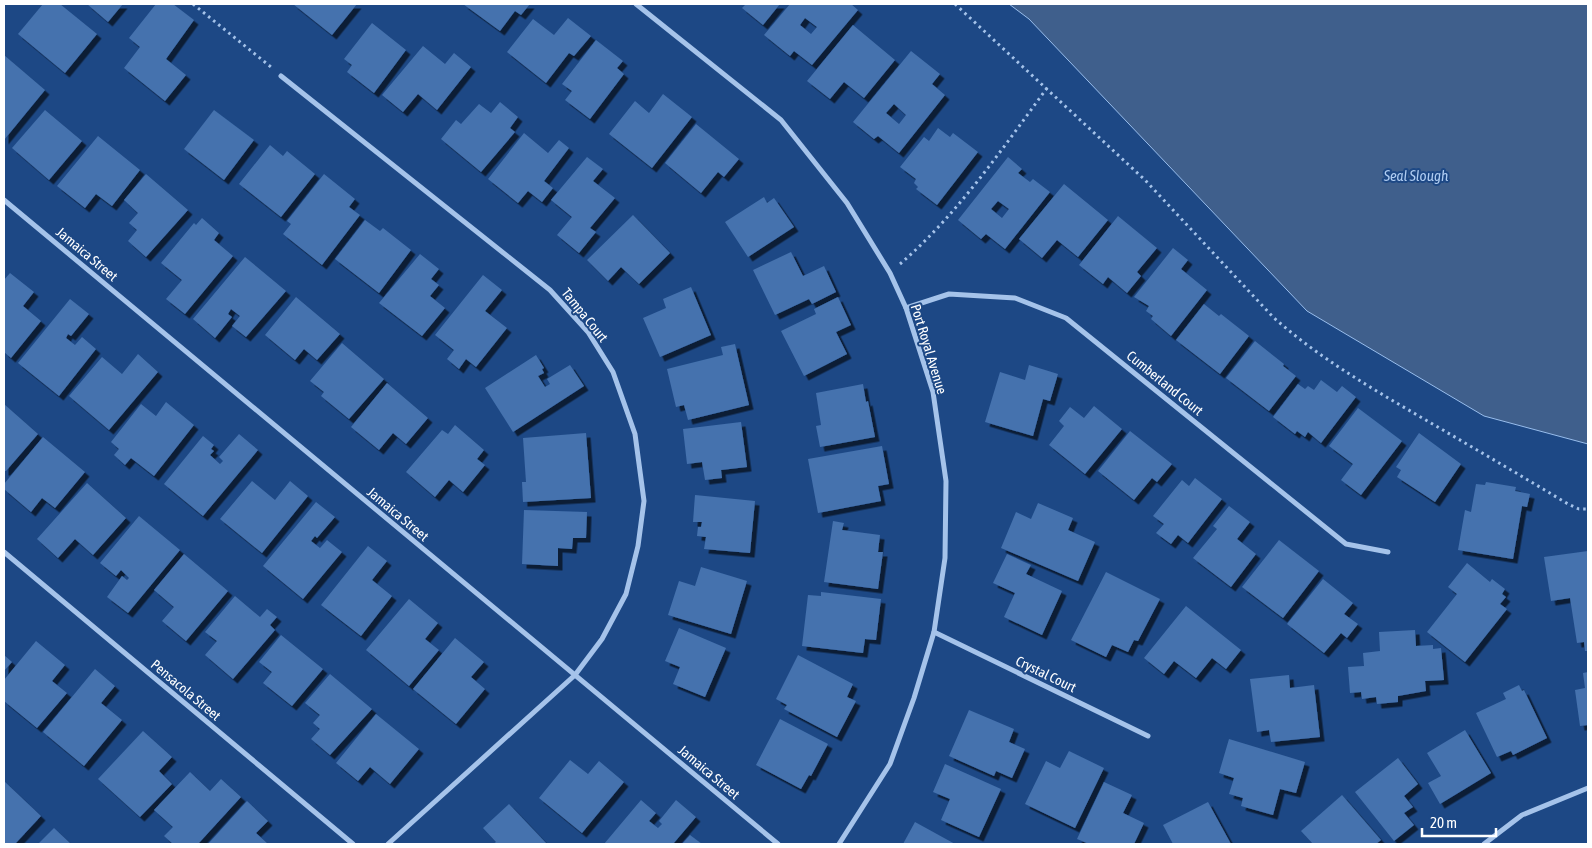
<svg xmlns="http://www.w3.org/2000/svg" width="1592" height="848" viewBox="0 0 1592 848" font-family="'Asap Condensed',sans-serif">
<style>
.water{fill:#3f5f8c;stroke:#98bdec}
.building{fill:#4572ae;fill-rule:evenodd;filter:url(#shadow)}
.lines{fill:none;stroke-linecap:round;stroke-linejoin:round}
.path{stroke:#a5c3ea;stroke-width:3;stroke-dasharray:2.5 4;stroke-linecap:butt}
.minor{stroke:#a5c3ea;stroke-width:5}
.labels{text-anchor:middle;stroke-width:4;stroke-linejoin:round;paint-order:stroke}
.street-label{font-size:14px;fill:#fff;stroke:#1d4885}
.water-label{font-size:15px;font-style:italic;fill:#b0cdf2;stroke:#1d4885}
</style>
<defs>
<filter id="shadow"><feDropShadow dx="4.5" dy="4.5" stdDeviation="0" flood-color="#0009"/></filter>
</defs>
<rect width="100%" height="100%" fill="#1d4885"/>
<polygon class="water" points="1009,4 1588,4 1588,444 1484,416 1307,311 1029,19"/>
<g class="building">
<polygon points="43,4 60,4 97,34 65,73 18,34"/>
<polygon points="87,4 123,4 108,22"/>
<polygon points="156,4 173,4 194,20 166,59 186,75 165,101 124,68 140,47 129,38"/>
<polygon points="293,4 357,4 332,35"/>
<polygon points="463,4 530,4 521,15 515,11 500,31"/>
<polygon points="746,4 780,4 763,25 742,8"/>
<path d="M790 4H851L858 10 812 65 794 51 790 56 764 35ZM805 18 817 27 811 34 800 25Z"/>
<polygon points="568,18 591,36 574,56 569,53 546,83 507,52 533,19 554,35"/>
<polygon points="372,23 406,50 374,93 347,72 352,65 344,59"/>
<polygon points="853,25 895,60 864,98 844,82 830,99 807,81"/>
<polygon points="596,40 623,61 617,68 624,74 590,119 565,100 572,91 562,84"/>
<polygon points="423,46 445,64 454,53 471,67 437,110 418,94 403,112 382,95"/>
<path d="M911 51 940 74 932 84 945 95 899 153 878 136 874 139 853 122ZM894 104 906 115 899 124 886 113Z"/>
<polygon points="4,55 45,90 4,140"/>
<polygon points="663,94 692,117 652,168 609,134 635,101 649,113"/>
<polygon points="500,102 518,117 510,128 515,132 481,172 441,139 456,120 461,124 479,104 491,113"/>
<polygon points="45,110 82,141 49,180 12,148"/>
<polygon points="214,110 254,140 224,180 184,149"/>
<polygon points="696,124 739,159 724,177 718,172 701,193 665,163"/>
<polygon points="938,128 950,137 953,133 978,152 937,205 916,189 918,187 914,183 916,179 900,167 924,137 929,141"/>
<polygon points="524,133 548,153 559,140 569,148 544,181 553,188 542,202 528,191 518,203 488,179"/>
<polygon points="98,136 140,170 112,206 96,194 85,208 57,186"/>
<polygon points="270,145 283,156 287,151 315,174 281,217 239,184"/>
<polygon points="587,157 603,169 593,181 615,198 590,228 596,232 579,253 557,235 572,217 551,200"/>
<path d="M1008 157 1022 169 1018 173 1030 182 1033 179 1050 192 1005 249 986 234 981 239 958 220ZM998 201 1009 209 1002 218 991 209Z"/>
<polygon points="146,174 188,210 146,257 128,241 137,230 129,223 138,213 124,200"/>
<polygon points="324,174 355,199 349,207 360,215 322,265 283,234 291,224 287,221"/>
<polygon points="1064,184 1108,220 1078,257 1057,240 1042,258 1019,239"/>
<polygon points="764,197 767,203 774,198 794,227 748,257 725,222"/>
<polygon points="633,215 670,253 639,284 621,267 608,281 587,260"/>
<polygon points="1118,216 1157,248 1137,272 1141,276 1127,293 1108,277 1103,284 1079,265"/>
<polygon points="202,218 219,233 214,240 233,256 185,314 166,299 182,280 161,263 194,223 196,225"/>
<polygon points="365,220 380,231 383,228 411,250 379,293 335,259"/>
<polygon points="1173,248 1188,260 1181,269 1207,290 1171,336 1151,319 1153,316 1146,311 1149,306 1134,297"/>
<polygon points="791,252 803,276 824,266 836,292 812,304 809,299 775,315 753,270"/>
<polygon points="420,254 439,269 431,279 439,285 430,296 445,308 422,336 379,303"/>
<polygon points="245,257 286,291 246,337 232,326 240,316 231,309 228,314 232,317 215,338 193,319"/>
<polygon points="10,273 34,292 23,306 41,321 11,358 4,352 4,280"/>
<polygon points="483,275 502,290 485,311 507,328 476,367 466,359 459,369 447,359 454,350 435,335"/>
<polygon points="691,287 711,335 660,357 643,318 666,308 663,299"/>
<polygon points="296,297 340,334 317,360 304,349 295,360 265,335"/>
<polygon points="838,297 851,325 836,332 847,354 804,376 781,331 816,314 814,309"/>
<polygon points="70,299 89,314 71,336 68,334 66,338 75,345 82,337 96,349 59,396 18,363"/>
<polygon points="1204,304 1219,316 1221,314 1249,336 1220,374 1176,340"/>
<polygon points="1255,341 1284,364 1283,366 1296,376 1269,411 1226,378"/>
<polygon points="342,343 384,379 349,419 321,396 324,392 310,381"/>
<polygon points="735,344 749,405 688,420 684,405 676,407 667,369 723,355 721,347"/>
<polygon points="138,354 158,372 109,430 69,396 102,357 122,374"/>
<polygon points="536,355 544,368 542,369 544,373 538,376 545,387 550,384 547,379 570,365 584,386 513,432 485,388"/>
<polygon points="1029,365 1058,374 1050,401 1043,399 1033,436 985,422 1000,372 1025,380"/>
<polygon points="1321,380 1337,392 1342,386 1356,397 1321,443 1308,432 1305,437 1297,431 1295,434 1273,417 1298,384 1305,389 1308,386 1314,390"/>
<polygon points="387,383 428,418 406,444 393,433 379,450 351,427"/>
<polygon points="863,384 866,402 868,401 875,437 820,447 816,426 821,425 816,393"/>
<polygon points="166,402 194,425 154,476 131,458 125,465 114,455 119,449 111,442 141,404 156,416"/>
<polygon points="4,404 38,434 6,471 4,471"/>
<polygon points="1094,406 1122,429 1085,474 1049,445 1064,426 1059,421 1070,407 1084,418"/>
<polygon points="1358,408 1402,441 1361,495 1341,480 1353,464 1329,446"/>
<polygon points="741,422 747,467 721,470 722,478 705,480 702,462 687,464 683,429"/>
<polygon points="455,425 484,450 477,459 485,465 463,492 449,480 435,497 406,472 442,430 448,434"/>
<polygon points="1130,431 1172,464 1157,482 1152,478 1134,500 1098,471"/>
<polygon points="586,433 591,498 523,502 522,482 526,482 523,438"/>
<polygon points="1419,433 1461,464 1435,502 1397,477 1401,470 1396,467"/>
<polygon points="239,434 258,450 203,516 164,484 203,436 214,445 211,449 214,451 210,455 220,464 223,461 219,457"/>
<polygon points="43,437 85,472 55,508 42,498 31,512 4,489 4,484"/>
<polygon points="882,446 889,484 878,486 881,501 818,513 808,459"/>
<polygon points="1195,478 1222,499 1188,543 1178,535 1171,544 1156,533 1164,524 1153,516 1182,480 1189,486"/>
<polygon points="252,481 275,500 290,481 308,496 262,553 220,519"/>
<polygon points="1486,482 1516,487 1515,491 1530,494 1527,507 1522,506 1513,559 1458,550 1465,510 1471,512 1476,484 1485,485"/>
<polygon points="87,483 126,518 93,555 75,539 58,558 37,539"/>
<polygon points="695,495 755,501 750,553 704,549 706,537 697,536 698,527 701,527 702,522 693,522"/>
<polygon points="316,502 335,517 317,538 315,536 311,541 320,548 327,540 342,552 303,599 263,566"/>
<polygon points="1038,503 1073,518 1068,530 1095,542 1078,581 1001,548 1016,512 1031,519"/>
<polygon points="1229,506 1250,522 1237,539 1256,554 1231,587 1193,558 1217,529 1213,526"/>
<polygon points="524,510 587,512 586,538 573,538 572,549 558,548 558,566 522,564"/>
<polygon points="139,516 180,550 128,613 107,597 122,576 127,580 129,578 121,570 116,576 100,563"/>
<polygon points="833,521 844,523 842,530 880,535 878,552 883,552 878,589 824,582"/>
<polygon points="1279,540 1319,571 1283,618 1242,587"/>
<polygon points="368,546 387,561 372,580 392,596 361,636 321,605"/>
<polygon points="1588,551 1588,651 1585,651 1584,642 1577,643 1570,598 1551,601 1544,557"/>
<polygon points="184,554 228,591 186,641 162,621 174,607 154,590"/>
<polygon points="1007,554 1031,565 1026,574 1062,591 1042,635 1004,617 1015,593 993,583"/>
<polygon points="1467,563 1490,582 1492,579 1505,589 1502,594 1506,597 1500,604 1507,609 1465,662 1427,632 1457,594 1448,587"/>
<polygon points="701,567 747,581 731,634 668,615 679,581 695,586"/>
<polygon points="1106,572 1160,599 1138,641 1134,640 1128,652 1112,645 1106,657 1071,640"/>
<polygon points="1323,579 1353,603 1344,614 1358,624 1347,638 1341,633 1324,653 1287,624"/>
<polygon points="821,592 881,599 876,640 865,639 863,653 802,646 808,595 821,596"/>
<polygon points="235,596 260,617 267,609 277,617 270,625 275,630 233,679 205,655 217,641 205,632"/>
<polygon points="409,599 438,623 425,639 439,650 409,686 366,650"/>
<polygon points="1186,606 1241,650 1226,669 1212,658 1196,678 1174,661 1164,674 1144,658"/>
<polygon points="679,628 726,648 705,697 673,684 680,667 665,661"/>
<polygon points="1415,630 1416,646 1433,645 1433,649 1441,648 1444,680 1425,681 1426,691 1398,696 1398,702 1377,704 1376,697 1362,699 1361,692 1350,693 1348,667 1364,666 1363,653 1380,651 1379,632"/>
<polygon points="281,635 323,669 292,706 263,683 272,672 259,662"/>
<polygon points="455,638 484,662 471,677 485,689 456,724 413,689"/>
<polygon points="36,641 65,665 52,681 67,693 37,728 4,701 4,680"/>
<polygon points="4,655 12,662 4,671"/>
<polygon points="798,655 853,684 847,697 856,701 837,737 784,709 787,705 776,699"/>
<polygon points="95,669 115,686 101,703 122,720 84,766 43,732"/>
<polygon points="1588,672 1588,725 1580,726 1575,690 1585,688 1583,673"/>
<polygon points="330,674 372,709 330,755 311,739 320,729 313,723 320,715 305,703"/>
<polygon points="1289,675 1290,688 1314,685 1320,737 1271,742 1269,730 1257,732 1250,679"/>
<polygon points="1519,685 1522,691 1524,690 1547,738 1513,755 1511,751 1497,757 1476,713 1506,699 1503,693"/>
<polygon points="969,710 1014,729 1009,742 1025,749 1012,778 996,771 994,776 949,756"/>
<polygon points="376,714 419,749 390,784 370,767 358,781 336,763"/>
<polygon points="780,719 828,744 811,776 809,775 801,789 756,765"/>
<polygon points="1465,730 1491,773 1440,804 1428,783 1441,776 1427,753"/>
<polygon points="143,731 172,757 159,771 172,784 140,817 98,779"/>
<polygon points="1229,739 1305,762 1296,793 1280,789 1273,815 1241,806 1243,798 1229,794 1234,778 1219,773"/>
<polygon points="1069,751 1104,768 1075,828 1025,804 1046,761 1060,768"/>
<polygon points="1398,758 1418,784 1404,796 1413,807 1404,813 1414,825 1394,841 1355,792"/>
<polygon points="570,760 588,774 599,761 624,782 582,833 539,798"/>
<polygon points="945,764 1001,789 979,837 941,820 950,799 933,792"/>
<polygon points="190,772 210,791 221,779 241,797 198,844 173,844 164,836 173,827 154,810"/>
<polygon points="4,781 41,816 15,844 4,844"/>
<polygon points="1104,782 1132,795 1123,813 1144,823 1134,844 1089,844 1077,839"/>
<polygon points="1342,795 1381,840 1376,844 1313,844 1301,831"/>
<polygon points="641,800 656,813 649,821 658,828 662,824 659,821 676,800 696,817 673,844 604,844"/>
<polygon points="247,801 268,821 256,833 268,844 208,844"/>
<polygon points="1208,802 1231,844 1173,844 1163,825"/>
<polygon points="509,804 547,844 493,844 496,842 483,828"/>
<polygon points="915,822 955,844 903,844"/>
<polygon points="54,828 71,844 38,844"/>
<polygon points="690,835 702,844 682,844"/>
</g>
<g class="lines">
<g class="path">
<polyline points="193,4 271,67"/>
<path d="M955 4 1145 180 1273 317C1319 358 1371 388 1424 419 1472 447 1520 475 1568 504L1579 509H1588"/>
<path d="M900 264C958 214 1002 149 1047 88"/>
</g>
<g class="minor">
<polyline points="636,4 781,120 847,203 890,273 906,308 933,392 946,481 945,558 934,632 914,698 890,764 839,844"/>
<polyline points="281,76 550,290 588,332 613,372 635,434 644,501 638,546 626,594 602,639 575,675 388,844"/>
<polyline points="4,200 778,844"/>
<polyline points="906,308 949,294 1015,298 1066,318 1346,544 1388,552"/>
<polyline points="4,552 353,844"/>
<polyline points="934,632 1148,736"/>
<polyline points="1484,844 1522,815 1588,788"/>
</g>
</g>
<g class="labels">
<g class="street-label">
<text transform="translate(87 254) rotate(40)" y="5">Jamaica Street</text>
<text transform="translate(585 315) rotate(51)" y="5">Tampa Court</text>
<text transform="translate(929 349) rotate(73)" y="5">Port Royal Avenue</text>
<text transform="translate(1165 383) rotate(39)" y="5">Cumberland Court</text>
<text transform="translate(398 514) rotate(40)" y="5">Jamaica Street</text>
<text transform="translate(1046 674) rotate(26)" y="5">Crystal Court</text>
<text transform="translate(186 690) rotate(40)" y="5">Pensacola Street</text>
<text transform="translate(709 772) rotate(40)" y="5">Jamaica Street</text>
</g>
<g class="water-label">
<text x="1416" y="181">Seal Slough</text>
</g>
</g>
<rect width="1592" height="848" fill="none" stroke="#ffffff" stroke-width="10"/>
<path d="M1422 828v8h74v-8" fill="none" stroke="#ffffff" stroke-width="2.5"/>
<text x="1430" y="828" font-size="15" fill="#ffffff" stroke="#1d4885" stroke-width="4" paint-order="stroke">20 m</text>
</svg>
